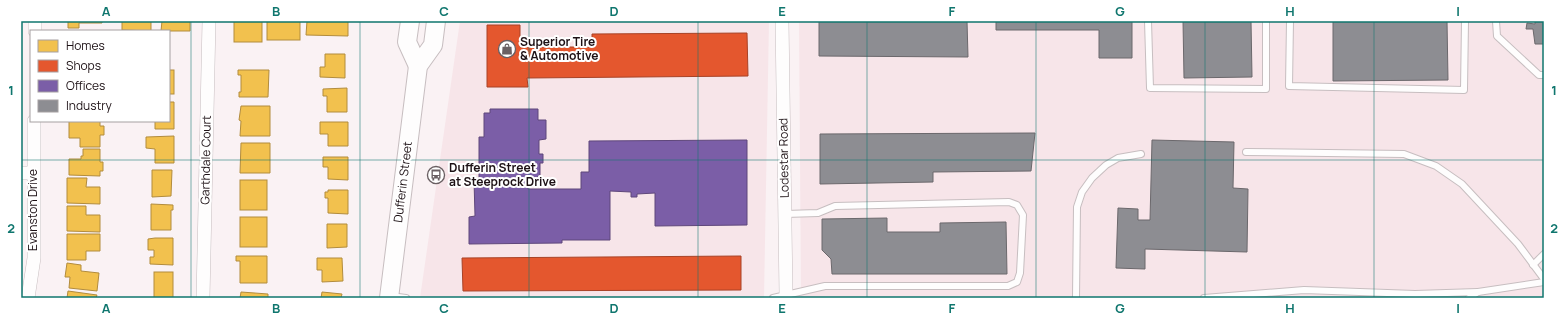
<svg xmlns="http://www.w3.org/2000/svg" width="1565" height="319" viewBox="0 0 1565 319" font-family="Manrope,sans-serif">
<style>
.built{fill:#f7e5e9}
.homes{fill:#f2c14e;stroke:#b28c3d}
.shops{fill:#e4572e;stroke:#a84226}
.offices{fill:#7b5ea7;stroke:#5f477b}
.industry{fill:#8d8d92;stroke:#6b686c}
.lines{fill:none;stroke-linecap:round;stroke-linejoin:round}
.lane-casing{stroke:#c7bec0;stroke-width:8}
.street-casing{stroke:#c7bec0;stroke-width:14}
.secondary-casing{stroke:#c7bec0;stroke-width:20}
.lane{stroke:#fefdfd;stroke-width:6}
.street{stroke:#fefdfd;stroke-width:13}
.secondary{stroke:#fefdfd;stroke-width:18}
.grid{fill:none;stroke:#0f766e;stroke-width:1;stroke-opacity:0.55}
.labels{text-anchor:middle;stroke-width:4;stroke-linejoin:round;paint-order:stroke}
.poi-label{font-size:12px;font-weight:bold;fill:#1d1115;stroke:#fff;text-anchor:start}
.street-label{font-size:12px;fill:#1d1115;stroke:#fff}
.neatline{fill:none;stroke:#0f766e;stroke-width:1.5}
.grid-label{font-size:13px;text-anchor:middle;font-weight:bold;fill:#0f766e}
</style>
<rect width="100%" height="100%" fill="#faf2f4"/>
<g class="built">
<polygon points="460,21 769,21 764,298 420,298"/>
<polygon points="799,21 1544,21 1544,298 801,298"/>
</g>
<g class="homes">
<polygon points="68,21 102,21 102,23 79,23 79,28 68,28"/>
<polygon points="122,21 151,21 151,31 122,30"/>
<polygon points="162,21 190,21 190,31 161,31"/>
<rect x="234" y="21" width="28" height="21"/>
<rect x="267" y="21" width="33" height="19"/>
<polygon points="307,21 348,21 348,36 306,35"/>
<polygon points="325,54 345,54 345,78 320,77 320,67 325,67"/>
<rect x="169" y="70" width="5" height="24"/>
<polygon points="238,70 269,70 268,97 239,97 239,92 241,92 241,75 238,75"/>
<polygon points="347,88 347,112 327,112 327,96 323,96 323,89"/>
<polygon points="169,102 174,102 174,129 155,129 155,121 169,121"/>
<polygon points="241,106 270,106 270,136 240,136 241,121 239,120"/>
<polygon points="69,121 100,121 100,126 104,126 104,135 100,135 100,147 80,147 80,138 69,138"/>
<polygon points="320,122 348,122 348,146 328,146 328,134 320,134"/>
<polygon points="174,136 174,163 155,163 155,149 146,148 146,137"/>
<polygon points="241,143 270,143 270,173 240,173"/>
<polygon points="83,149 100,149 100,162 103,162 103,171 100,171 100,176 69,175 69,159 81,159 81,156 83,156"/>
<polygon points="323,157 348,157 348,180 328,179 328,167 323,167"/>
<polygon points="152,170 172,170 171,196 152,197"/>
<polygon points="67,178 87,178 86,187 100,187 100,204 67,203"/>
<rect x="240" y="180" width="27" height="30"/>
<polygon points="328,190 348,190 348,214 328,213 328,198 325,198 325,192 328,192"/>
<polygon points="151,204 173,205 173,210 171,210 171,230 151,230"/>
<polygon points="67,206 86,206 86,215 100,215 100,232 67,231"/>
<rect x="240" y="217" width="27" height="30"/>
<polygon points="327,224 347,224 347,247 327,248"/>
<polygon points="67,234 100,234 100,251 86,251 86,260 67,260"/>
<polygon points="155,238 173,238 173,265 150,264 150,257 154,257 154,250 148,250 148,239"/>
<polygon points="236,256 267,256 267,283 240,283 240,261 236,261"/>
<polygon points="317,258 342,258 343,281 322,282 322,270 317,270"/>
<polygon points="67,263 81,265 81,271 99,273 97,291 69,288 70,277 65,277"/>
<rect x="154" y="272" width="19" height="26"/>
<polygon points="68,291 97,295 96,298 67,298"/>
<polygon points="241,292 268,294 268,298 240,298"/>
<polygon points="322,292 342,294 341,298 321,298"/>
</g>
<g class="shops">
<polygon points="487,25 520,25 520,47 592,47 592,34 747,33 748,76 527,78 528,87 487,87"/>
<polygon points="741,256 741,290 463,291 462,258"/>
</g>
<polygon class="offices" points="490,109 538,109 538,120 546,120 546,139 539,140 539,154 543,154 543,163 540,163 540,176 538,176 538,181 528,181 528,189 581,189 581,172 589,172 589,141 747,140 747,225 655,226 655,193 637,194 637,197 631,197 631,192 610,191 610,240 562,240 562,243 469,244 469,217 475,216 474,180 479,180 479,137 484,137 484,113 490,113"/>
<g class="industry">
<polygon points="819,21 967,21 968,57 819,56"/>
<polygon points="996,21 1132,21 1132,58 1099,58 1099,30 996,30"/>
<polygon points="1183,21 1251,21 1252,77 1184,78"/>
<polygon points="1333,21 1447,21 1448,80 1333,81"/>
<polygon points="1535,21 1544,21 1544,44 1535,44 1533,29 1526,29 1527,23 1535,24"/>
<polygon points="1035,133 1031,171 933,172 933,182 820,184 820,134"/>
<polygon points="1152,140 1234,142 1233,188 1248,189 1247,252 1145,249 1145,269 1116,268 1118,208 1138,209 1138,220 1150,220"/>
<polygon points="887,218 887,232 940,232 940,223 1006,222 1007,274 832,274 831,259 822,250 822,219"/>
</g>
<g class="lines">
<g class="lane-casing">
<g id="lane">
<polyline points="1148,21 1150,88 1266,89 1266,21"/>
<polyline points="1290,21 1289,86 1464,90 1465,21"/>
<polyline points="1496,21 1497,36 1539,75 1544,75"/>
<polyline points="1246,152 1404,154 1436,166 1462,184 1518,244 1544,279"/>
<polyline points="1533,265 1544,254"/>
<polyline points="390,296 406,298"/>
<polyline points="773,298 825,286 1008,286 1017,282 1020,273 1023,215 1017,205 1009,202 835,206 818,213 785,214"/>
<polyline points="1076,298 1077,207 1082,192 1092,178 1106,165 1118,158 1141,154"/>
<polyline points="1204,298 1304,290 1415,294 1478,292"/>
<polyline points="1469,298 1478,292 1544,282"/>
</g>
</g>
<g class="street-casing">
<g id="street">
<polyline points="782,21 786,294"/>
<polyline points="35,31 35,21"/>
<polyline points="21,173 33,173"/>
<polyline points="28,298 34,258 34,121"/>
<polyline points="203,298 209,21"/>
</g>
</g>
<g class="secondary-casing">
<g id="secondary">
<polyline points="410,21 407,42 418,66"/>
<polyline points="389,298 418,66 433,45 436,21"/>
</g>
</g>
<use href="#lane" class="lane"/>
<use href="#street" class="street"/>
<use href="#secondary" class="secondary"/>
</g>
<path class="grid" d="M191 21V298M360 21V298M529 21V298M698 21V298M867 21V298M1036 21V298M1205 21V298M1374 21V298M21 160H1544"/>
<defs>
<g id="shop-ring" transform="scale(0.9)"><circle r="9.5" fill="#fff" stroke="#6a6063" stroke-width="1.5"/><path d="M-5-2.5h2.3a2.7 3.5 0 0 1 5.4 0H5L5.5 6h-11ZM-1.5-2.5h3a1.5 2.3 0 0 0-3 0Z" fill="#6a6063"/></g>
<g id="bus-ring" transform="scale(0.9)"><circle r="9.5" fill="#fff" stroke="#6a6063" stroke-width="1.5"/><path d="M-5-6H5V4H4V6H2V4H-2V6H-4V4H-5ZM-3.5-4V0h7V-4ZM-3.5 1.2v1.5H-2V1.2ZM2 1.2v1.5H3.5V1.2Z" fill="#6a6063"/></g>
</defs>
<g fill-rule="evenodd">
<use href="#shop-ring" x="507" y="49"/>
<use href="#bus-ring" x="436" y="175"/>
</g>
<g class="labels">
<g class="poi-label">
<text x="520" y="46">Superior Tire<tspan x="520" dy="14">&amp; Automotive</tspan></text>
<text x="449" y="172">Dufferin Street<tspan x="449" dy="14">at Steeprock Drive</tspan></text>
</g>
<g class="street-label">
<text transform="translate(784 158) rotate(-91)" y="4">Lodestar Road</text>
<text transform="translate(206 160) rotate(-89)" y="4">Garthdale Court</text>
<text transform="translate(403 182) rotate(-83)" y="4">Dufferin Street</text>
<text transform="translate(33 210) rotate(-90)" y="4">Evanston Drive</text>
</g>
</g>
<rect width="1565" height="319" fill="none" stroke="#ffffff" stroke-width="44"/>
<rect x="30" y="30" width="140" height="92" fill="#ffffff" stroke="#a5a0a1"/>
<rect x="38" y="40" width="20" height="12" fill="#f2c14e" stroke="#a5a0a1"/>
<text x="66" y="50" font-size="12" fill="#1d1115">Homes</text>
<rect x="38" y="60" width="20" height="12" fill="#e4572e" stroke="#a5a0a1"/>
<text x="66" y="70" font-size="12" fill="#1d1115">Shops</text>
<rect x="38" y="80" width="20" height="12" fill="#7b5ea7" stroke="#a5a0a1"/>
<text x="66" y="90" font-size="12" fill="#1d1115">Offices</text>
<rect x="38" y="100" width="20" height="12" fill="#8d8d92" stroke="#a5a0a1"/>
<text x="66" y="110" font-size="12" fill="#1d1115">Industry</text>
<rect x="22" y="22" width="1521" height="275" class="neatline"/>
<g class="grid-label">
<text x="106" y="16">A</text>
<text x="276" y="16">B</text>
<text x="444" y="16">C</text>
<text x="614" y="16">D</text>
<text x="782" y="16">E</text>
<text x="952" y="16">F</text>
<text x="1120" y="16">G</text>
<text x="1290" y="16">H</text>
<text x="1458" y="16">I</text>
<text x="11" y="95">1</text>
<text x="1554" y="95">1</text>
<text x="11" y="233">2</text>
<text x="1554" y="233">2</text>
<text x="106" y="313">A</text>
<text x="276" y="313">B</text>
<text x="444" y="313">C</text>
<text x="614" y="313">D</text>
<text x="782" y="313">E</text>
<text x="952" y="313">F</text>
<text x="1120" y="313">G</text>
<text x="1290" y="313">H</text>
<text x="1458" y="313">I</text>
</g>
</svg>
